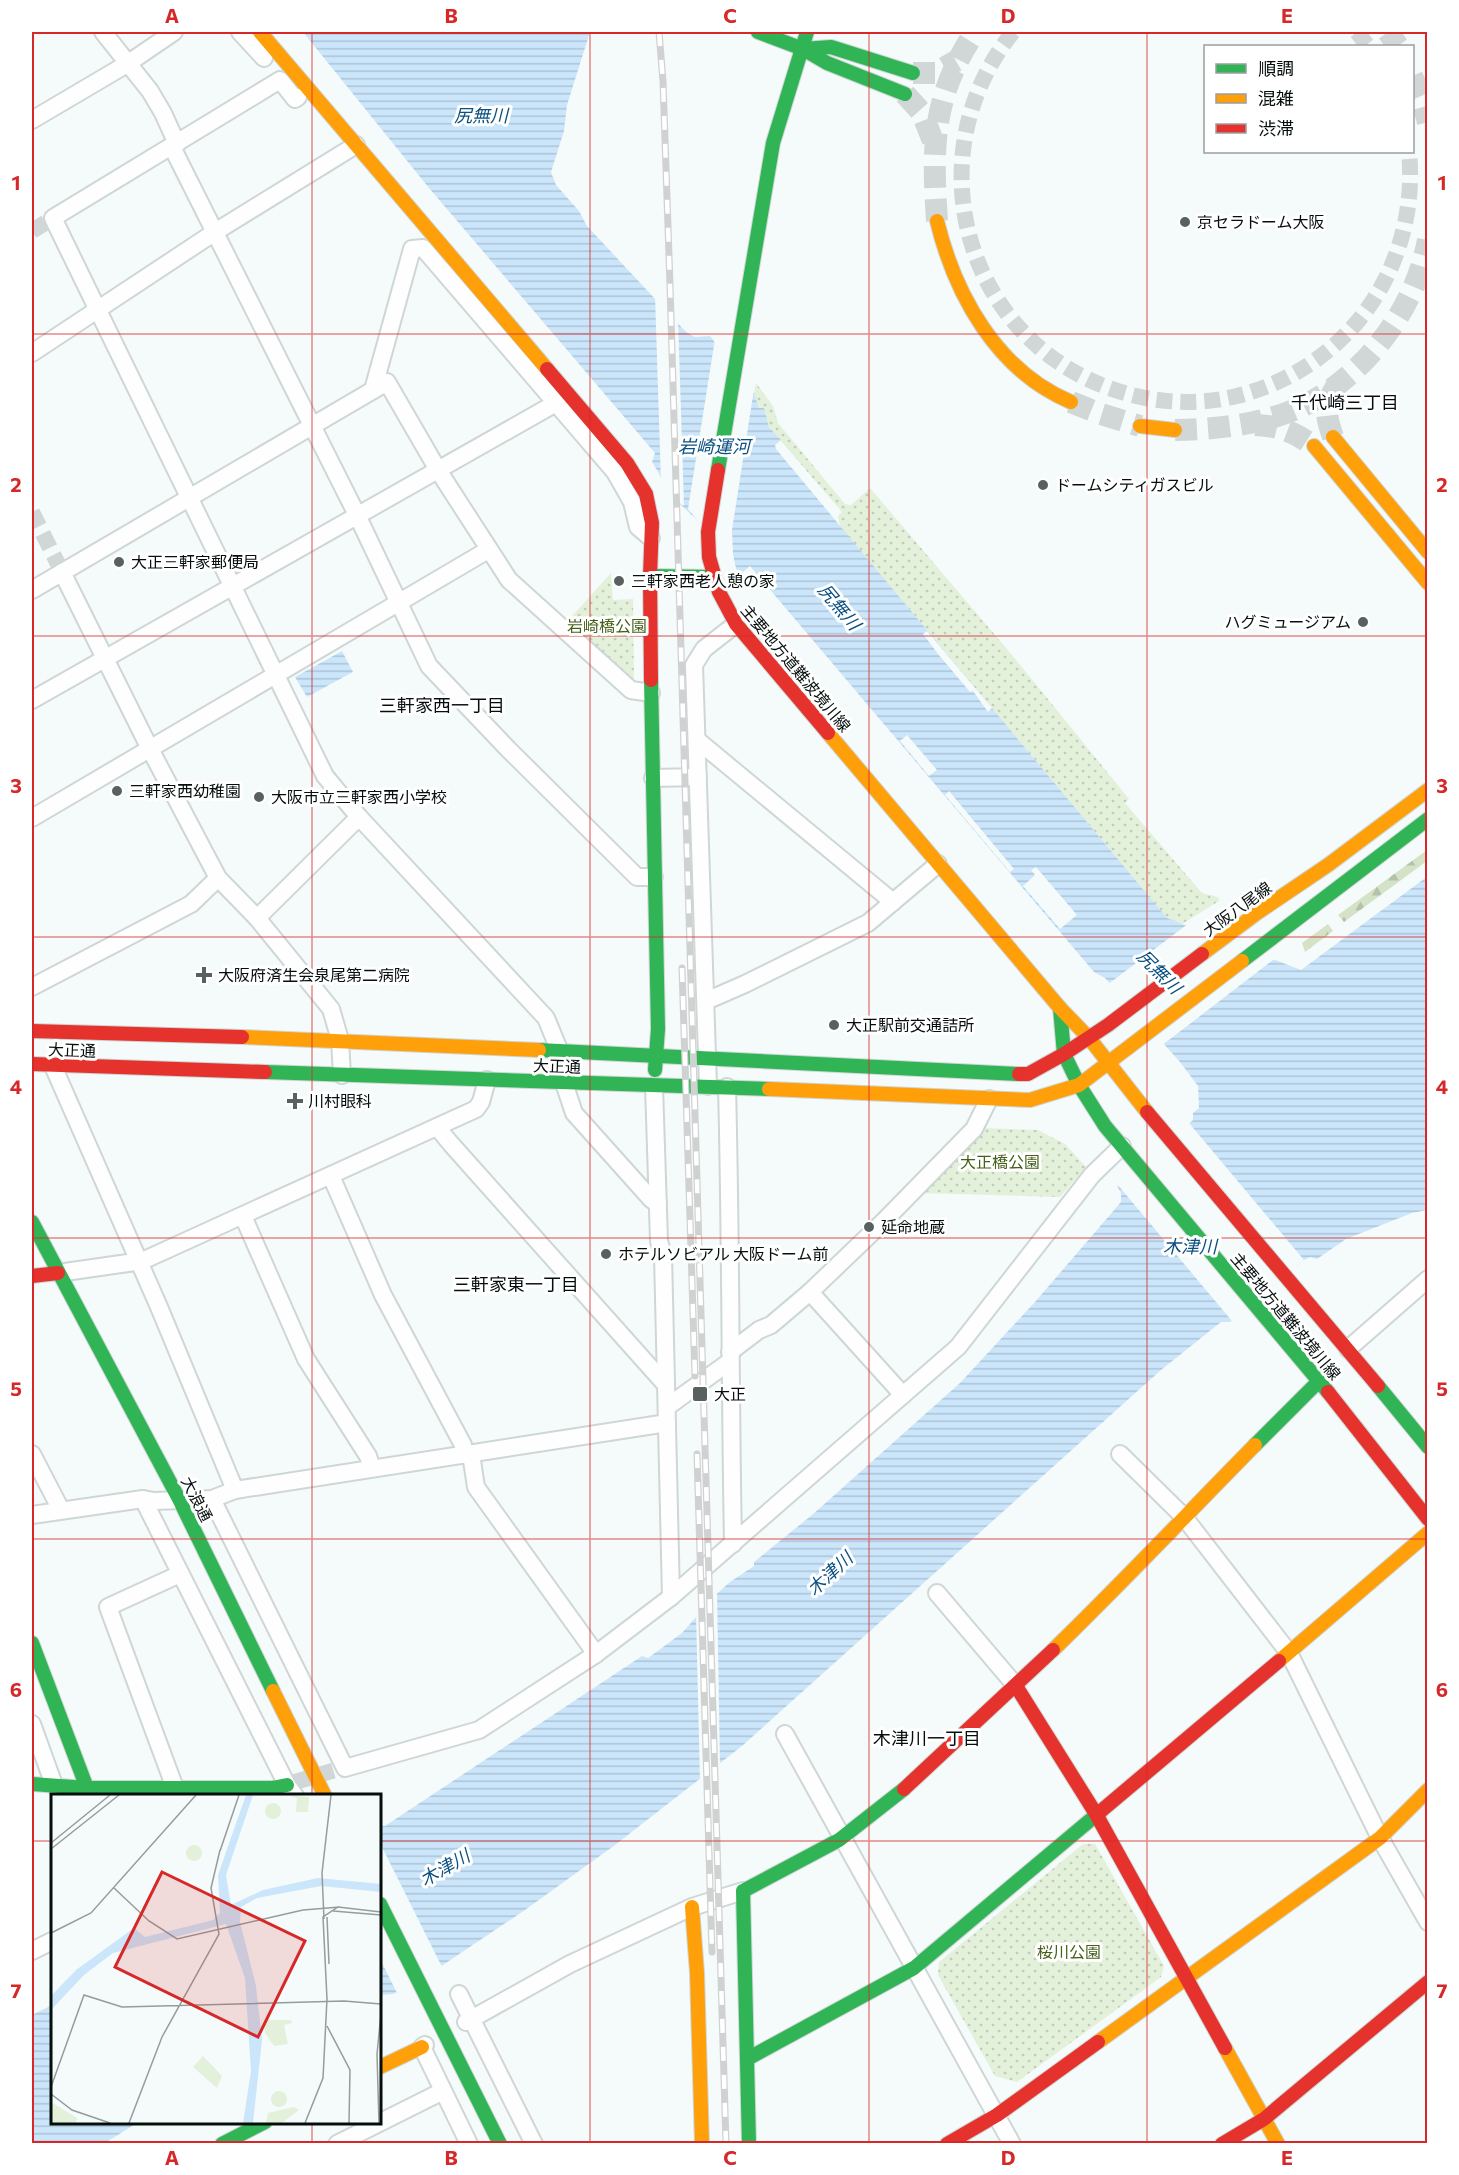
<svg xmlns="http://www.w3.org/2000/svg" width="1459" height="2175" viewBox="0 0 1459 2175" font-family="Commissioner,'Noto Sans JP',sans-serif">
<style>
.forest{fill:url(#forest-firs)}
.park{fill:url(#park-dots)}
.water{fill:url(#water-rules)}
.pier{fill:#f5fbfa}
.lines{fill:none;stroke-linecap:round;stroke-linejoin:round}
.street-tunnel{stroke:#d1d7d6;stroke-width:16;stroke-dasharray:16 8;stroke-linecap:butt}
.secondary-tunnel{stroke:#d1d7d6;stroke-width:22;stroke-dasharray:22 11;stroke-linecap:butt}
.street-casing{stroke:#ced7d6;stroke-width:20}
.fast-casing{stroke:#ced7d6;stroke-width:16}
.slow-casing{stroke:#ced7d6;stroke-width:16}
.jam-casing{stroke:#ced7d6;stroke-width:16}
.street{stroke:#fefefe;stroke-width:16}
.fast{stroke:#30b455;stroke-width:14}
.slow{stroke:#ff9f0a;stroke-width:14}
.jam{stroke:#e5322d;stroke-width:14}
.rail-casing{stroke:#d0d2d2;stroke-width:7}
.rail{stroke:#fff;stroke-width:4.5;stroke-dasharray:14;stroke-linecap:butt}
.grid{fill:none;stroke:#d62828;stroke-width:1.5;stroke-opacity:0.55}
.poi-dot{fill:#596160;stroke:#fff;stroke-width:2}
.labels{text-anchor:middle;stroke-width:6;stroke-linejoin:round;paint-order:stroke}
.poi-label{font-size:16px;fill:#050e0d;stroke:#fff;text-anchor:start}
.park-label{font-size:16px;fill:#466018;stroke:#fff}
.street-label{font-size:16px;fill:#050e0d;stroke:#fff}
.water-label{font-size:18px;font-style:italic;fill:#0b5081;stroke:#fff}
.neighbourhood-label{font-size:18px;fill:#050e0d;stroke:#fff}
.inset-road{fill:none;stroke:#959c9b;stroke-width:1.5}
.view{fill:#d62828;fill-opacity:0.15;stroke:#d62828;stroke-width:3}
.inset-edge{fill:none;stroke:#050e0d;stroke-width:3}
.neatline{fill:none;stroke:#d62828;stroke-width:2}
.grid-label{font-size:20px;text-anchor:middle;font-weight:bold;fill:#d62828}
</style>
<defs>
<pattern id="forest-firs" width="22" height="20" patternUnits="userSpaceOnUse" patternTransform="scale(1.5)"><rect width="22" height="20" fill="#d4e3c7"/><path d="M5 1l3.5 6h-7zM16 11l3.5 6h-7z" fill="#b4c2aa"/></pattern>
<pattern id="park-dots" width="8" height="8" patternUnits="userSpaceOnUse" patternTransform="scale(1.5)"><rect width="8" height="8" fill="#e3f0da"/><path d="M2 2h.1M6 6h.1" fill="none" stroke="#c1cdba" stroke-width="1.8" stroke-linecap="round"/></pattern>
<pattern id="water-rules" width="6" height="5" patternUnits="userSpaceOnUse" patternTransform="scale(1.5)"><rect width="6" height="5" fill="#cbe5fb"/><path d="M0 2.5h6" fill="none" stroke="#adc3d6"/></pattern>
</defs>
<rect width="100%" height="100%" fill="#f5fbfa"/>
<g class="forest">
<polygon points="1427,850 1427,861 1344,922 1338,915"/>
<polygon points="1328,924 1333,931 1305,952 1302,943"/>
</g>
<g class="park">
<path d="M756 383 773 406 778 423 845 504 851 505 870 488 1012 655 1129 799 1125 803 1201 892C1207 896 1213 894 1219 898V901L1182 924 1167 918 840 526 838 516 842 512 769 427 764 409 758 407 754 394Z"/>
<polygon points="611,573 613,600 633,599 634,683 565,624"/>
<polygon points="980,1128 1038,1130 1065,1144 1086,1167 1060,1197 920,1193"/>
<polygon points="1083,1844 1095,1844 1164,1966 1161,1977 1017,2082 995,2076 938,1975 939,1962"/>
</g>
<g class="water">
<path d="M303 32H590L567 105 564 131 551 172 556 185 579 211 587 226 686 332 695 337 710 336 754 394 759 408H764L769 427 781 440 775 445 776 449 1167 918 1301 970 1428 876 1427 1210 1412 1213 1346 1239 1317 1259 1310 1257 1304 1260 1230 1322H1221L1161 1370 742 1746 615 1845 525 1910 419 1981 393 1994 380 1995V1826H385L642 1656 648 1658 682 1633 697 1616 701 1608 730 1582 754 1566V1562L812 1515 960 1383 1035 1302 1121 1202V1193L1117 1186 1193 1120V1113L1199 1108 1198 1086 1180 1062 1105 978 1094 972 750 566 742 573 737 571C728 541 698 523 677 501 667 490 660 474 652 462L655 453 429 188Z"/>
<polygon points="342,651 353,672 307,697 295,677"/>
<polygon points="52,2005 52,2122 137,2123 105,2143 32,2143 32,2015"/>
</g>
<g class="pier">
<polygon points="655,295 678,319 684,506 671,497 661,482"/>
<polygon points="715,339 754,389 732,530 733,554 737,574 736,574 731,561 725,553 688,509"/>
<polygon points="927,631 992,708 988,712 973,691 970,692 938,654 923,634"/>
<polygon points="907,735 937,770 929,776 900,741"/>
<polygon points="949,791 1014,869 1010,872 945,795"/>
<polygon points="1036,867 1077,915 1060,929 1023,886 1035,875 1031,870"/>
<polygon points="1189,923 1277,957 1161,1046 1107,985"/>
<polygon points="1189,1123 1304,1260 1232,1321 1117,1184"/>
<polygon points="717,1590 720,1766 700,1782 696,1612 699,1606"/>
<polygon points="380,1843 443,1969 421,1984 398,1995 380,1959"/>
</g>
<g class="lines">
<g class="street-tunnel">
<path d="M1013 32C915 153 962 337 1112 389 1152 403 1196 406 1237 396 1285 384 1327 358 1358 321 1397 274 1415 212 1409 152"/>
<polyline points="1357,32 1368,46"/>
<polyline points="32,231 53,218"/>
<polyline points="32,512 62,572"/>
<polyline points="295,1782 339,1769"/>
</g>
<g class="secondary-tunnel">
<polyline points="1388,32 1398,46"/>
<polyline points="913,73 935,73 956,61"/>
<polyline points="1412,76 1421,97 1428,122"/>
<polyline points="905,94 922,113 933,141"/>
<path d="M937 221C932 147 932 96 975 32"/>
<polyline points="1071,402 1098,413 1140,426"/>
<path d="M1255 425C1280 426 1294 432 1314 446"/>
<path d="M1175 430C1217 429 1262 425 1301 407 1365 376 1415 310 1428 240"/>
<path d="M1333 437C1325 414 1324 406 1337 385"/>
</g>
<g class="street-casing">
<g id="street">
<polyline points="103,32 150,91 163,113 177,144"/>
<polyline points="240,32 264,58"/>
<polyline points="298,97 295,99 280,80 53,218 325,776 359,817 546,1018 560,1052"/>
<polyline points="32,120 127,64 174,32"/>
<polyline points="172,147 357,515 429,666 508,749 637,877 654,877"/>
<polyline points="32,353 215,232 356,145"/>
<polyline points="373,390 412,249 423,248 615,472 632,502 638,527 651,538"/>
<polyline points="62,572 150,749 218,878 257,918 331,1009 340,1040 342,1075"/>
<polyline points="32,590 387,382 438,470 509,580 631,690 651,693"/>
<polyline points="32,700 556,403"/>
<polyline points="697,740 893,902"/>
<polyline points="653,778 698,777"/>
<polyline points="32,818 488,550"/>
<polyline points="257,918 359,817"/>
<polyline points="32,987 191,904 218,878"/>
<polyline points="706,1001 745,984 868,923 938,864"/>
<polyline points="53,1066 159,1307 235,1490"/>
<polyline points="564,1083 574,1113 651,1199 658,1204"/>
<polyline points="654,1086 659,1241 663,1255 671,1597"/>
<polyline points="708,1086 694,665 704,649 736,624"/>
<path d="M727 1087C731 1240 730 1391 733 1544"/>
<polyline points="437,1127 451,1144 666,1385"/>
<polyline points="331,1176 383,1295 463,1445 465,1455"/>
<polyline points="243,1216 306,1359 368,1456 372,1468"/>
<polyline points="58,1273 142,1261 476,1109 481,1102 487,1080"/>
<polyline points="810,1292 903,1395"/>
<polyline points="1348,1349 1428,1279"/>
<polyline points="730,1352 759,1330 771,1325 810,1292 883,1222 974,1129 989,1099"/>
<polyline points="667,1407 729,1362"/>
<polyline points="32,1454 61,1510"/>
<polyline points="471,1454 476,1487 596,1654"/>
<polyline points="1120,1454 1184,1517 1289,1653 1380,1838 1428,1922"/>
<polyline points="143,1499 287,1785 295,1796"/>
<polyline points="212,1499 345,1768 479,1730 596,1654 671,1597 958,1347 1092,1175 1122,1146"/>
<polyline points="32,1515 143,1499 154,1501 212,1499 235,1490 667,1423"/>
<polyline points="937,1593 1016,1686"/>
<polyline points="32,1724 54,1785"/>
<polyline points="785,1734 1012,2144"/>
<polyline points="175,1788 108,1607 180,1574"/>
<polyline points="32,1951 52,1941"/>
<polyline points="459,1994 534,2144"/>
<polyline points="466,2022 570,1964 692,1907 743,1891"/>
<polyline points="425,2045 422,2047 469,2144"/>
<polyline points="337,2144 443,2091"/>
</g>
</g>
<g class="fast-casing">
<g id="fast">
<polyline points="758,32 803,49 827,63 905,94"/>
<polyline points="803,49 831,47 913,73"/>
<polyline points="718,470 773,143 807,32"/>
<polyline points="650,576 712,577"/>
<polyline points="651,680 658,1029 655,1070"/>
<polyline points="1242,961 1428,819"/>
<polyline points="1060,1008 1064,1054 1079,1085 1105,1126 1328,1392"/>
<polyline points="539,1050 1019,1074"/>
<polyline points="265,1072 769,1089"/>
<polyline points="32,1222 179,1499 273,1691"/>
<polyline points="1378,1386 1428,1447"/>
<polyline points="1255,1445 1319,1381"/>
<polyline points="32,1643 90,1796"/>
<polyline points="32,1784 87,1788 272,1788 287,1785"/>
<polyline points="380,1904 500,2144"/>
<polyline points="747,2059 914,1968 1101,1811"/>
<polyline points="222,2144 265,2122"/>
<polyline points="749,2144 743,1891 839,1840 904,1789"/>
</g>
</g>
<g class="slow-casing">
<g id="slow">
<polyline points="260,32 547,369"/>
<path d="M937 221C955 295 997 371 1071 402"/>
<polyline points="1140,426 1175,430"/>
<polyline points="1333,437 1428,552"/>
<polyline points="1314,446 1428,583"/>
<polyline points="828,733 1060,1008 1089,1038 1147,1112"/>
<polyline points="1202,954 1257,913 1328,865 1428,790"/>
<polyline points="242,1037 539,1050"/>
<polyline points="769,1089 1030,1100 1079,1085 1242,961"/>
<path d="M1053 1650C1122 1583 1188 1513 1255 1445"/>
<polyline points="1279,1661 1428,1533"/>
<polyline points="273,1691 325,1796"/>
<polyline points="692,1907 697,1973 702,2144"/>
<polyline points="1098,2042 1380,1838 1428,1790"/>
<polyline points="1225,2048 1278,2144"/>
<polyline points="380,2067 422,2047"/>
</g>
</g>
<g class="jam-casing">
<g id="jam">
<polyline points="547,369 627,463 646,494 652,523 650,576 651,680"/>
<polyline points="718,470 708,532 709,557 719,592 736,624 828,733"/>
<polyline points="32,1031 242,1037"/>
<polyline points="32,1064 265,1072"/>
<polyline points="1019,1074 1028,1074 1064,1054 1108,1025 1202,954"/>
<polyline points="1147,1112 1378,1386"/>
<polyline points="32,1276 58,1273"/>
<polyline points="1328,1392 1428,1519"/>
<polyline points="1016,1686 1096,1814 1225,2048"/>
<polyline points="904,1789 1053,1650"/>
<polyline points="1101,1811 1279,1661"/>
<polyline points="947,2144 997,2115 1098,2042"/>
<polyline points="1222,2144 1264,2119 1428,1982"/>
</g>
</g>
<use href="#street" class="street"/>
<use href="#fast" class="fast"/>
<use href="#slow" class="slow"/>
<use href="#jam" class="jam"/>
<g class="rail-casing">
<g id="rail">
<polyline points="659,32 663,81 670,285 726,2144"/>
<polyline points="682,968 695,1376"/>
<polyline points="697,1454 712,1952"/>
</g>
</g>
<use href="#rail" class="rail"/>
</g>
<path class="grid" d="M312 32V1796M590 32V2144M869 32V2144M1147 32V2144M32 334H1428M32 636H1428M32 937H1428M32 1238H1428M32 1539H1428M32 1841H52M380 1841H1428M312 2122V2144"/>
<g class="poi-dot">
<circle cx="1185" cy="222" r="6"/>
<circle cx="1043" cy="485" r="6"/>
<circle cx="119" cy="562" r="6"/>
<circle cx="619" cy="581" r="6"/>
<circle cx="1363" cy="622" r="6"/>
<circle cx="117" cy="791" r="6"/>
<circle cx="259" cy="797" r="6"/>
<path d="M201 966h6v6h6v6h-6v6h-6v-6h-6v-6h6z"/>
<circle cx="834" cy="1025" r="6"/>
<path d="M292 1092h6v6h6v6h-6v6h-6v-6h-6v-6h6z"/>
<circle cx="869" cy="1227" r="6"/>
<circle cx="606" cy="1254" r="6"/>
<rect x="692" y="1386" width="16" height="16" rx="3"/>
</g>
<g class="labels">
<g class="poi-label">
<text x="1197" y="228">京セラドーム大阪</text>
<text x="1055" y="491">ドームシティガスビル</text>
<text x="131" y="568">大正三軒家郵便局</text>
<text x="631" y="587">三軒家西老人憩の家</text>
<text x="1351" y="628" text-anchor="end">ハグミュージアム</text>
<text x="129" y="797">三軒家西幼稚園</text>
<text x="271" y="803">大阪市立三軒家西小学校</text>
<text x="218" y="981">大阪府済生会泉尾第二病院</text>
<text x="846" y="1031">大正駅前交通詰所</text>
<text x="308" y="1107">川村眼科</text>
<text x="881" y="1233">延命地蔵</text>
<text x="618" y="1260">ホテルソビアル 大阪ドーム前</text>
<text x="714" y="1400">大正</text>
</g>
<g class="park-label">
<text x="607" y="632">岩崎橋公園</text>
<text x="1000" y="1168">大正橋公園</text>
<text x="1069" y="1958">桜川公園</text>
</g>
<g class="street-label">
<text transform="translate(796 668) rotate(50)" y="6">主要地方道難波境川線</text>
<text transform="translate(1237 909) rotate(-36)" y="6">大阪八尾線</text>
<text transform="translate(72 1050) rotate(2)" y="6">大正通</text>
<text transform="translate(557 1066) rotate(2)" y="6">大正通</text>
<text transform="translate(1286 1316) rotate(50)" y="6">主要地方道難波境川線</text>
<text transform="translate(197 1499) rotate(63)" y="6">大浪通</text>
</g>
<g class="water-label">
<text x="481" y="122">尻無川</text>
<text x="714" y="453">岩崎運河</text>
<text transform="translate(839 607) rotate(50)" y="6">尻無川</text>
<text transform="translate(1159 972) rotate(45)" y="6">尻無川</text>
<text x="1190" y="1253">木津川</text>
<text transform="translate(830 1574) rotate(-43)" y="6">木津川</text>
<text transform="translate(445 1868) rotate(-30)" y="6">木津川</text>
</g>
<g class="neighbourhood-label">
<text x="1345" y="409">千代崎三丁目</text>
<text x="442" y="712">三軒家西一丁目</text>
<text x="516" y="1291">三軒家東一丁目</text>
<text x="927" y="1745">木津川一丁目</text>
</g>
</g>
<g transform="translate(51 1794)">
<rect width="330" height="330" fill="#f5fbfa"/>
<path d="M243 313 248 316 231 329H215L217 319Z" fill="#e3f0da"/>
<path d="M237 1 258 3 257 18H245L246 4ZM216 226H240L241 229 233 231 237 250 223 252 214 239 213 230ZM152 262 171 282 166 294 142 273ZM0 308 26 324 25 329H0Z" fill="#e3f0da"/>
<path d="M214 17a8 8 0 1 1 16 0a8 8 0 1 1-16 0ZM135 59a8 8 0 1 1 16 0a8 8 0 1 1-16 0ZM220 305a8 8 0 1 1 16 0a8 8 0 1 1-16 0Z" fill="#e3f0da"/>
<path d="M195 1H202L175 81 180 111 212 96 267 84 330 90V98L270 92 206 104 190 113 189 128 205 192 211 246 202 329H192L200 277 194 184 175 130 62 159 33 181 0 216V202L25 176 83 134 94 143 162 126 169 119 167 81Z" fill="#cbe5fb"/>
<path class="inset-road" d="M0 49 59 1M0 55 68 1M169 57 188 1M63 94 98 127 126 145 252 116 289 113M282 117 330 121M276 123 278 170M273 125 271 79 280 1M0 139 40 119 145 1M276 232 299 276 298 329M0 293 33 201 71 213 293 207 330 210M0 300 21 316 59 329M78 329 111 243 168 140 160 94 169 56M254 329 272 284 276 205 272 123 287 113 330 118M328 329 326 260 330 220"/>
<path class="view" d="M111 78 254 147 207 243 64 173Z"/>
<rect width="330" height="330" class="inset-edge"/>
</g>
<rect width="1459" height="2175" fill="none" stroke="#ffffff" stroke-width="66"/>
<rect x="1204" y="45" width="210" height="108" fill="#ffffff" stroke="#9b9f9e" stroke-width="1.5"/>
<rect x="1216" y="64" width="30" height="9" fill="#30b455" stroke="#9b9f9e" stroke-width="1.5"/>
<text x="1258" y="75" font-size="18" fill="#050e0d">順調</text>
<rect x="1216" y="94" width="30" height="9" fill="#ff9f0a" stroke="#9b9f9e" stroke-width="1.5"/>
<text x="1258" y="105" font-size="18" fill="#050e0d">混雑</text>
<rect x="1216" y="124" width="30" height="9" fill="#e5322d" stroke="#9b9f9e" stroke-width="1.5"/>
<text x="1258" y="135" font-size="18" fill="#050e0d">渋滞</text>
<rect x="33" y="33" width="1393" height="2109" class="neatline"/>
<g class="grid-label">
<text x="172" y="23">A</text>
<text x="451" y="23">B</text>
<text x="730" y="23">C</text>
<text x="1008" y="23">D</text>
<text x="1287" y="23">E</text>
<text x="16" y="190">1</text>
<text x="1442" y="190">1</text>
<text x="16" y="492">2</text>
<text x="1442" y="492">2</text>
<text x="16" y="793">3</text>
<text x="1442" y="793">3</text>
<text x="16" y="1094">4</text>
<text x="1442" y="1094">4</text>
<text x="16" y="1396">5</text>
<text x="1442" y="1396">5</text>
<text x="16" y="1697">6</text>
<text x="1442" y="1697">6</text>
<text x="16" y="1998">7</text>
<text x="1442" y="1998">7</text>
<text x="172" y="2165">A</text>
<text x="451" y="2165">B</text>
<text x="730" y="2165">C</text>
<text x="1008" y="2165">D</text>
<text x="1287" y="2165">E</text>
</g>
</svg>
